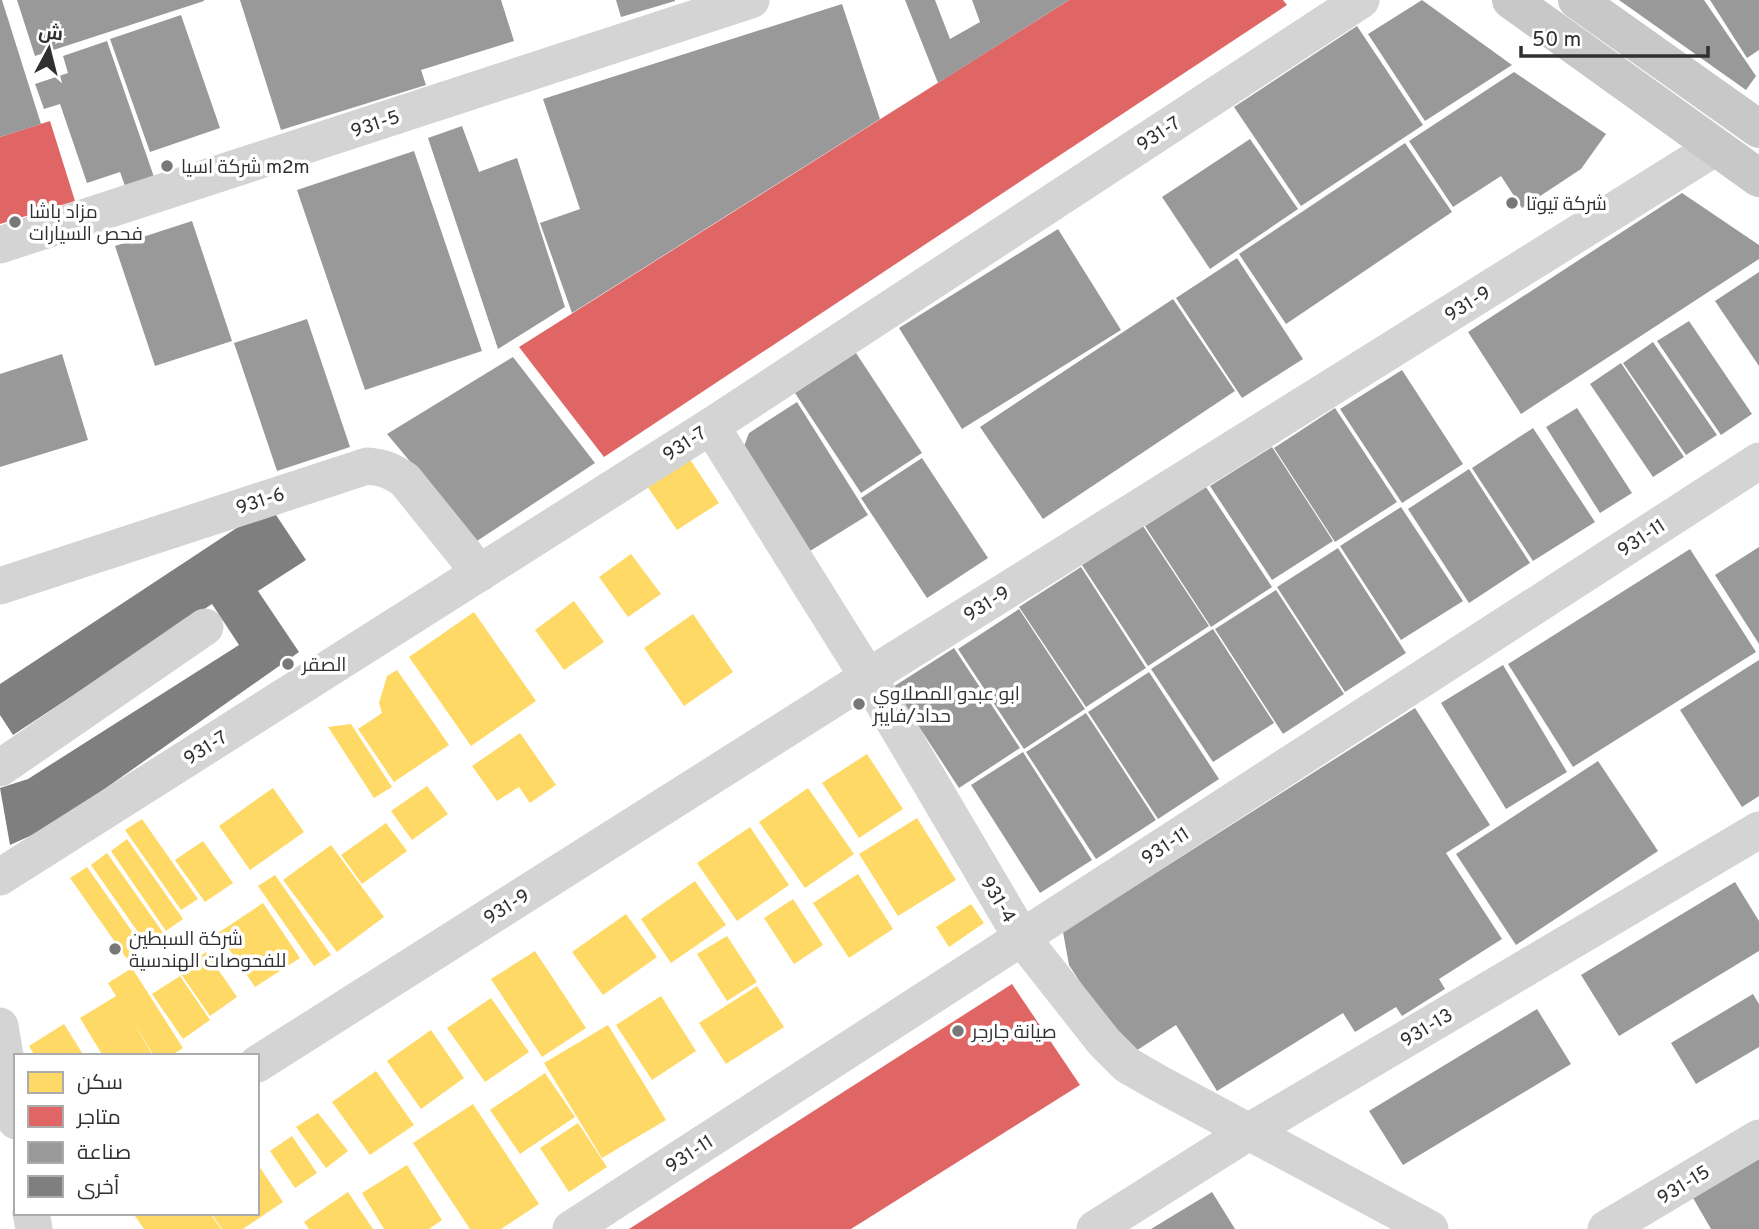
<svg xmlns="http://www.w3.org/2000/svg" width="1759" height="1229" viewBox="0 0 1759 1229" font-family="Overpass,Cairo,sans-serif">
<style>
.homes{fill:#ffd966}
.shops{fill:#e06666}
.industry{fill:#999}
.building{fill:#7f7f7f}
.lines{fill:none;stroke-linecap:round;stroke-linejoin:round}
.minor{stroke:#d4d4d4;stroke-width:37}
.major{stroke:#c8c8c8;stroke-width:38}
.poi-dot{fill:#787878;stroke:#fff;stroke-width:2.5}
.labels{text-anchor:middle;stroke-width:7;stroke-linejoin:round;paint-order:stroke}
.street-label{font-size:19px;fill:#303030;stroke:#fff}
.poi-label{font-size:19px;fill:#303030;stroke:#fff;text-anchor:start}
</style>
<rect width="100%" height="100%" fill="#fff"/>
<g class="homes">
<polygon points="687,455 719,503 677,530 645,483"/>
<polygon points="631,554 661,594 628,617 599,577"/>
<polygon points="574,601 604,642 564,670 535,630"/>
<polygon points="474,612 536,701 471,746 409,657"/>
<polygon points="693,614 733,672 684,706 644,648"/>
<polygon points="397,670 449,745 394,782 358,729 382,713 379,703 387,676"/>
<polygon points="351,724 392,787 374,798 328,727"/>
<polygon points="520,733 556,785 530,803 519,787 497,801 472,766"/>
<polygon points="867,754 903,809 859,838 822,783"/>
<polygon points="427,786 448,814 412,840 391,811"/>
<polygon points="273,788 304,832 250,870 219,826"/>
<polygon points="808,788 854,854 805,888 759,822"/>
<polygon points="917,818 956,880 898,916 859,854"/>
<polygon points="142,819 198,899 181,910 125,830"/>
<polygon points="386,823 407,851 362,884 341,855"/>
<polygon points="750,827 789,885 737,921 697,863"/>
<polygon points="127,839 183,919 166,931 111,851"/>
<polygon points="203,841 233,883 205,902 175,860"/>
<polygon points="331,845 384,917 337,952 283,880"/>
<polygon points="107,853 164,934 147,945 91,865"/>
<polygon points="87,867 143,947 127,959 70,878"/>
<polygon points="858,874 893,929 849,958 813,903"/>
<polygon points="275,875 331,955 314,966 258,886"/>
<polygon points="695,881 726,925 671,963 641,919"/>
<polygon points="793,899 823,945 794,964 764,918"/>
<polygon points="263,903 300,958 255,987 218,933"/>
<polygon points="971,904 984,923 949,947 936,927"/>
<polygon points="626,914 657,957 603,995 572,952"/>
<polygon points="727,936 757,982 727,1001 697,954"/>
<polygon points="535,951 586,1028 542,1057 491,979"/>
<polygon points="206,952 237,997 210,1016 179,971"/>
<polygon points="132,968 183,1048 171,1056 154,1056 132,1020 153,1056 103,1056 80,1018 116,996 108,983"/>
<polygon points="180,976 210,1020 183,1039 152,994"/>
<polygon points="757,986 784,1027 726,1064 699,1023"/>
<polygon points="661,996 696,1051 652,1080 616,1025"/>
<polygon points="491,998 529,1052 485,1082 447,1028"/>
<polygon points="64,1024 84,1056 35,1056 29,1046"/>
<polygon points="608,1025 666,1120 602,1158 544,1063"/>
<polygon points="431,1030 464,1078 421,1109 387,1061"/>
<polygon points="376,1071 414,1125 370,1155 332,1102"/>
<polygon points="545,1073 575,1117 520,1154 490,1110"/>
<polygon points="473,1104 539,1204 501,1229 470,1229 413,1143"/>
<polygon points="318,1113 348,1151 326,1168 296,1127"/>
<polygon points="578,1123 607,1167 569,1192 540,1148"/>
<polygon points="292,1136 317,1173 295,1188 270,1151"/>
<polygon points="257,1163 283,1202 243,1229 222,1229 211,1213 257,1213"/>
<polygon points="407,1165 442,1220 429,1229 384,1229 362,1193"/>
<polygon points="348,1192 373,1229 309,1229 304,1222"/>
<polygon points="133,1213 210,1213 221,1229 144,1229"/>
</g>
<g class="shops">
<polygon points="1069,0 1283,0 1287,5 604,457 519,347"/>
<polygon points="50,121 75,201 0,224 0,137"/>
<polygon points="1012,984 1080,1085 851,1229 629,1229"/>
</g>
<g class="industry">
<polygon points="0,0 2,0 41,124 0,137"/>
<polygon points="17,0 204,0 204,1 35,56"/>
<polygon points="240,0 501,0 514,41 421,70 426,85 281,130"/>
<polygon points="616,0 675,0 675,1 621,17"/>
<polygon points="905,0 935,0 950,39 980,22 972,0 1069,0 938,83"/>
<polygon points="1422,0 1512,65 1425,121 1368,34"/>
<polygon points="1619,0 1704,0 1756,76 1746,90"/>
<polygon points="1710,0 1759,0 1759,50 1747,58"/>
<polygon points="842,4 880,119 572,313 540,223 580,209 543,99"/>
<polygon points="181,15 220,128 150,152 110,39"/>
<polygon points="1357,26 1423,125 1301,206 1234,107"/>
<polygon points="107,41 154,177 125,186 120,172 87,183 60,104 44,109 35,84 68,73 63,56"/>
<polygon points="1514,72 1606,134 1581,169 1522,208 1501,176 1453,207 1409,141"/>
<polygon points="462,126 479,172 517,158 565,307 498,349 428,138"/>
<polygon points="1250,139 1298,209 1210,269 1162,197"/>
<polygon points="1405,143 1452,212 1286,324 1239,254"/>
<polygon points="414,151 482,351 365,390 297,190"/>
<polygon points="1682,193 1759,245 1759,259 1521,414 1468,332"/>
<polygon points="192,221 232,341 155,366 115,246"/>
<polygon points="1058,229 1121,330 962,429 899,328"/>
<polygon points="1237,258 1303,359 1242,398 1176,298"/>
<polygon points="1759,272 1759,366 1715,301"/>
<polygon points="1173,299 1235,391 1043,519 980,427"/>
<polygon points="307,319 350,447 277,471 234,343"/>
<polygon points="1689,321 1752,414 1721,435 1657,341"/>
<polygon points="1653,342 1717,435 1686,455 1623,363"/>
<polygon points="856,353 922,453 861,493 795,393"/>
<polygon points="62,354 88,440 0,467 0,374"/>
<polygon points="513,357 595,463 477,541 387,434"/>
<polygon points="1621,363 1684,457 1653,477 1590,384"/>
<polygon points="1402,370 1463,464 1402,503 1340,409"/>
<polygon points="797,402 868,515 810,551 744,446 749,433"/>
<polygon points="1335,408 1397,502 1335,542 1274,448"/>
<polygon points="1577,408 1632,493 1600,513 1546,427"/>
<polygon points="1533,428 1595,522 1533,561 1472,468"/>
<polygon points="1272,447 1333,541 1272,580 1210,486"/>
<polygon points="922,458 988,558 927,598 861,498"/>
<polygon points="1469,469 1530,563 1469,603 1408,509"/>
<polygon points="1206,487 1272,587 1211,627 1145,526"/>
<polygon points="1401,507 1463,601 1401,640 1340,546"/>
<polygon points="1143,526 1209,626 1148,666 1082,565"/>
<polygon points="1759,547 1759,644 1715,575"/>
<polygon points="1338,548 1406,653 1345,692 1277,587"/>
<polygon points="1690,549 1756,652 1573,767 1508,664"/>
<polygon points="1081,567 1146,668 1086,707 1019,607"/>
<polygon points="1276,590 1344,694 1283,734 1215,629"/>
<polygon points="1019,609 1085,709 1024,749 958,649"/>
<polygon points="1213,629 1274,723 1213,762 1151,669"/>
<polygon points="954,648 1020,748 959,788 893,687"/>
<polygon points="1759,660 1759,796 1742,807 1680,710"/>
<polygon points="1503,665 1567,772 1506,809 1441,703"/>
<polygon points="1149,672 1219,779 1158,819 1088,712"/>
<polygon points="1415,708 1490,825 1446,853 1502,939 1439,979 1445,989 1402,1016 1396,1007 1355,1032 1343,1013 1217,1091 1176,1025 1128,1056 1069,965 1063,932"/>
<polygon points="1086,713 1156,820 1096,859 1026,752"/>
<polygon points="1023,752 1092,860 1040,893 971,785"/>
<polygon points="1598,761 1658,851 1516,945 1456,854"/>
<polygon points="1735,882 1759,921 1759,951 1619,1036 1581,975"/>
<polygon points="1753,994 1759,1004 1759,1047 1696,1084 1671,1043"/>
<polygon points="1537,1009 1571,1064 1403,1165 1369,1111"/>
<polygon points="1759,1152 1759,1229 1711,1229 1689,1191"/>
<polygon points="1212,1192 1235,1229 1151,1229"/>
</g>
<polygon class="building" points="270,506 306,560 258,591 299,652 52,826 10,845 0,788 28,779 239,645 212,604 13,735 0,715 0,684"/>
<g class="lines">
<g class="minor">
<polyline points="0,245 751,0"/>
<polyline points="711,426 868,677 1022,938 1104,1042 1127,1065 1160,1084 1430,1229"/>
<path d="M0 586 367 466C383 467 392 471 405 480L480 573"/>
<polyline points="0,768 205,627"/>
<polyline points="0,877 711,426 1361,0"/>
<polyline points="0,1026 16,1121"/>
<polyline points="257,1064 868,677 1716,147"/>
<polyline points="31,1213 34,1229"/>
<polyline points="571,1229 1759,461"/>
<polyline points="1095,1229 1250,1131 1759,830"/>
<polyline points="1606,1229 1759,1138"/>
</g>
<g class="major">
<polyline points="1511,0 1759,178"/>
<polyline points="1577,0 1759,129"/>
</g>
</g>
<g class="poi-dot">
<circle cx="167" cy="166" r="7"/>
<circle cx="1512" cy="203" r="7"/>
<circle cx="15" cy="222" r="7"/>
<circle cx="288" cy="664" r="7"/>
<circle cx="859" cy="704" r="7"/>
<circle cx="115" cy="949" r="7"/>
<circle cx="958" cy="1031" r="7"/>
</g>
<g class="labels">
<g class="street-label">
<text transform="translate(375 123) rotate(-18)" y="7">931-5</text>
<text transform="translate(1158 133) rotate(-33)" y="7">931-7</text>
<text transform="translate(1467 303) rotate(-32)" y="7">931-9</text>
<text transform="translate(684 443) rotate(-33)" y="7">931-7</text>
<text transform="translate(260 500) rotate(-18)" y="7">931-6</text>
<text transform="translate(1641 537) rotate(-33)" y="7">931-11</text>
<text transform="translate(986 603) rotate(-32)" y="7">931-9</text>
<text transform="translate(205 747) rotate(-32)" y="7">931-7</text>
<text transform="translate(1165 845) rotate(-33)" y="7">931-11</text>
<text transform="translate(999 899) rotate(59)" y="7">931-4</text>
<text transform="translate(506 906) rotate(-32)" y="7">931-9</text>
<text transform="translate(1426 1027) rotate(-31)" y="7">931-13</text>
<text transform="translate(689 1153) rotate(-33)" y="7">931-11</text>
<text transform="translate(1683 1184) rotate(-31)" y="7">931-15</text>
</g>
<g class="poi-label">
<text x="181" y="173">شركة اسيا m2m</text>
<text x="1526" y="210">شركة تيوتا</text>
<text x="29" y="218">مزاد باشا<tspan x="29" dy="22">فحص السيارات</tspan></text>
<text x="302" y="671">الصقر</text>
<text x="873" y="700">ابو عبدو المصلاوي<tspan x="873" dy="22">حداد/فايبر</tspan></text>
<text x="129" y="945">شركة السبطين<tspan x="129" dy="22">للفحوصات الهندسية</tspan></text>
<text x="972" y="1038">صيانة جارجر</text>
</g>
</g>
<rect x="14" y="1054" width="245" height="161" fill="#ffffff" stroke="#acacac" stroke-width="2"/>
<rect x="28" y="1072" width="35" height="21" fill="#ffd966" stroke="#acacac" stroke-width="2"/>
<text x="77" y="1089" font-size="21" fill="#303030">سكن</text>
<rect x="28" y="1106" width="35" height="21" fill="#e06666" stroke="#acacac" stroke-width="2"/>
<text x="77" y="1124" font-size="21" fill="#303030">متاجر</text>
<rect x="28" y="1142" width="35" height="21" fill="#999999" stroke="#acacac" stroke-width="2"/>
<text x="77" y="1159" font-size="21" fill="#303030">صناعة</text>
<rect x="28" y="1176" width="35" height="21" fill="#7f7f7f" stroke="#acacac" stroke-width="2"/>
<text x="77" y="1194" font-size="21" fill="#303030">أخرى</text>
<g transform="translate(49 49) rotate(7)" stroke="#ffffff" stroke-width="5" paint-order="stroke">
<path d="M0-5L12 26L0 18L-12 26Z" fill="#303030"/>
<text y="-10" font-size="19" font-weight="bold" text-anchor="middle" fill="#303030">ش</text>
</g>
<path d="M1521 46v10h187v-10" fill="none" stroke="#303030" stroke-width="3.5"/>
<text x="1532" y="46" font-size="21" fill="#303030" stroke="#ffffff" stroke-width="5" paint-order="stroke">50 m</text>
</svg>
